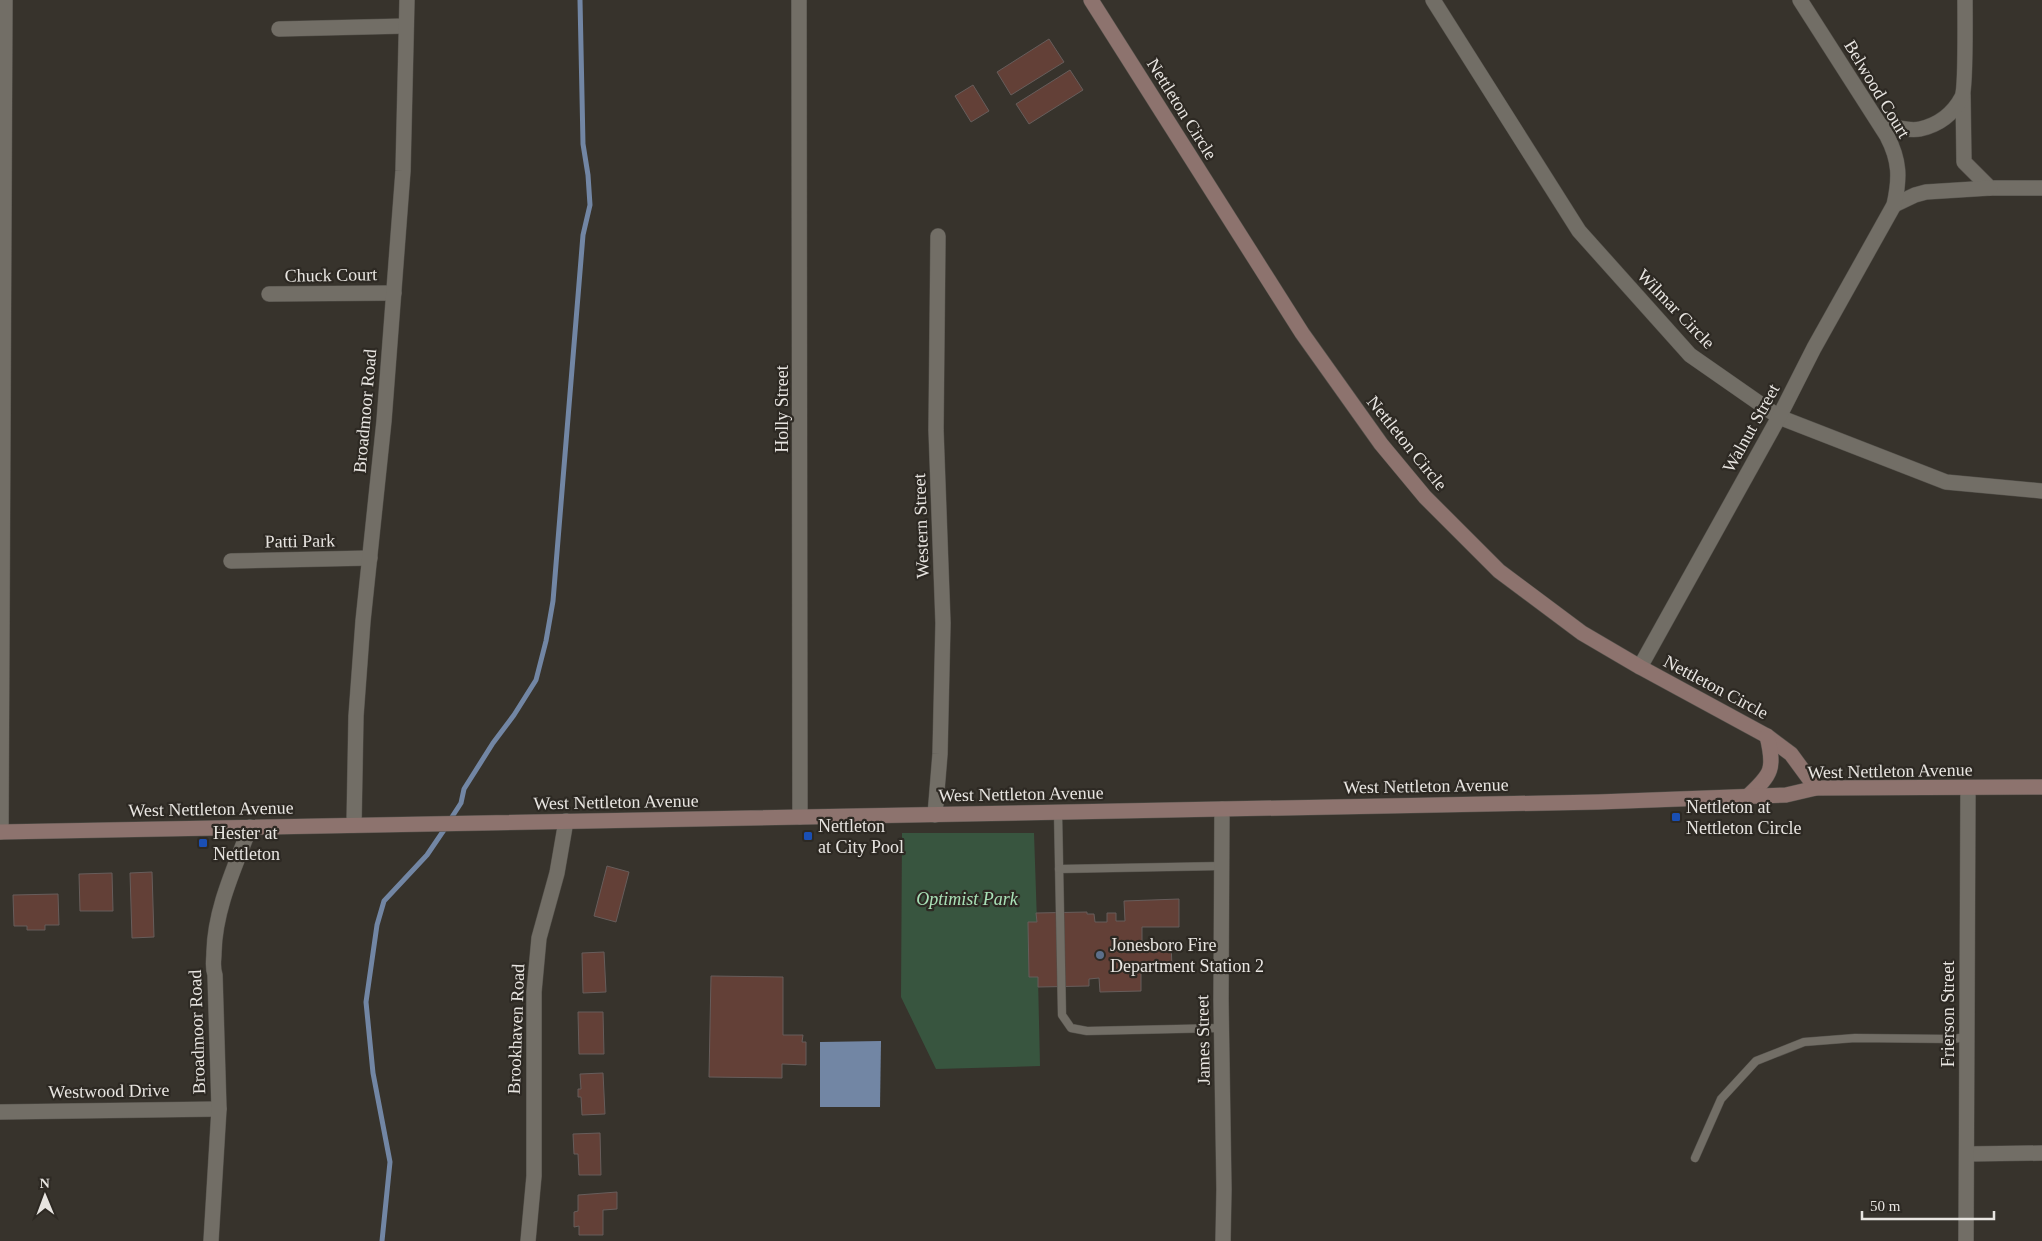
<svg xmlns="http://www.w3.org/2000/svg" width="2042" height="1241" viewBox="0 0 2042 1241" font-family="'Times New Roman',serif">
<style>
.green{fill:#38553f}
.water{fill:#7286a4}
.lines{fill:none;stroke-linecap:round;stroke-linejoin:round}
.stream{stroke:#7286a4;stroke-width:5}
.building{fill:#634037;stroke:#675d5b}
.lane-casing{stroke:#53504a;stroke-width:9}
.street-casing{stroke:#53504a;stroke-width:16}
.secondary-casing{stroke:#53504a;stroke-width:16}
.lane{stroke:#726e66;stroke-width:8}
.street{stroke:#726e66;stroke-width:15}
.secondary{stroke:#8d736e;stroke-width:15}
.transit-dot{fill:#1a4fb4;stroke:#2d2923;stroke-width:2}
.service-dot{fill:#5c6f8a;stroke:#2d2923;stroke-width:2}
.labels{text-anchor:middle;stroke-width:4.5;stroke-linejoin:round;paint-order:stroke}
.street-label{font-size:18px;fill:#e8e5e1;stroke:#2d2923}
.poi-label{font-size:18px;fill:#e8e5e1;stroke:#2d2923;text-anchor:start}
.park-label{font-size:18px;font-style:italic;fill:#a9e1b7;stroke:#2d2923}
</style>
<rect width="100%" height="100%" fill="#37332c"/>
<polygon class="green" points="902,833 1034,833 1037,922 1028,923 1029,977 1038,977 1040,1066 936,1069 901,997"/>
<polygon class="water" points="881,1041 880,1107 820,1107 820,1042"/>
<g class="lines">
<g class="stream">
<polyline points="450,820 461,803 464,789 493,743 514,715 536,680 546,641 553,601 583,235 590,205 588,175 583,144 580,0"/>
<polyline points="382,1241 390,1162 373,1073 366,1002 377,925 384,901 427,855 446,827"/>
</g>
</g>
<g class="building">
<polygon points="1049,39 1064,62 1011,95 997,72"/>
<polygon points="1070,70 1083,90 1029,124 1016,104"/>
<polygon points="973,85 989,111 971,122 955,96"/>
<polygon points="607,866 629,872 616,922 594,916"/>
<polygon points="152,872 154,937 132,938 130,873"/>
<polygon points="112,873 113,911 80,911 79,874"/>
<polygon points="58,894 59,925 45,925 45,930 27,930 27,926 14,926 13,895"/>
<polygon points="1179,899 1179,927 1142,927 1142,943 1171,942 1172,968 1141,969 1141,991 1100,992 1099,978 1089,979 1089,986 1038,987 1038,977 1029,977 1028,922 1037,922 1036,913 1087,912 1087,914 1094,914 1095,922 1107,922 1107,913 1116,913 1116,921 1125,921 1124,901"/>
<polygon points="604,952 606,992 583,993 582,953"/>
<polygon points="711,976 783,977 783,1035 803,1035 802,1042 806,1042 806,1065 782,1064 782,1078 709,1077"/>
<polygon points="578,1012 603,1012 604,1054 579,1054"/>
<polygon points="603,1073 605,1114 582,1115 581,1097 578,1097 578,1089 581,1089 580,1074"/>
<polygon points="600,1133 601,1175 579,1175 578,1154 574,1154 573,1134"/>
<polygon points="617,1192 617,1209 603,1210 603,1235 579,1235 579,1226 574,1227 574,1212 578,1211 578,1195"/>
</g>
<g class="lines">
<g class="lane-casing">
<g id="lane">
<polyline points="1058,812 1062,1015 1071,1028 1087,1031 1221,1028"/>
<polyline points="1059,869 1222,866"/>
<polyline points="1695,1158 1721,1099 1756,1061 1804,1042 1855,1038 1953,1039 1966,1037"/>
</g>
</g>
<g class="street-casing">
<g id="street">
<polyline points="799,0 800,817"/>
<polyline points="1433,0 1579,231 1690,355 1779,417 1946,482 2042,491"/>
<polyline points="279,29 406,26"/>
<polyline points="1963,95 1964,162 1990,188 2042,188"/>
<path d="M1882 127C1895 125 1907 132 1920 129 1938 125 1953 114 1962 97 1966 88 1965 16 1965 0"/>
<polyline points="1894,205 1915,195 1926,192 1990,188"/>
<polyline points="269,294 394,293"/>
<polyline points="231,561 370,558"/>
<path d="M1640 667 1779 417 1814 348 1894 205C1900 178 1900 161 1887 136L1800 0"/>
<polyline points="1222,809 1221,1000 1224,1189 1223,1241"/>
<polyline points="935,815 940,754 943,623 936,430 938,236"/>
<polyline points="354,825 356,716 363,621 384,421 403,171 407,0"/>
<polyline points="1,832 5,0"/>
<polyline points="0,1112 219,1109"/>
<polyline points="1967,1154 2042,1153"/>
<path d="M211 1241 219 1109 215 975C212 966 214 961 214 952 215 908 235 867 250 827"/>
<polyline points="528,1241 534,1176 534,992 539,938 557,873 566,821"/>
<polyline points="1966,1241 1968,788"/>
</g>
</g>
<g class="secondary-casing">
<g id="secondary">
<polyline points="1091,0 1302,333 1381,444 1425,497 1499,571 1582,633 1640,667 1767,736 1791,754 1816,788"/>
<path d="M1748 796C1772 774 1775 769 1767 736"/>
<polyline points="0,832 1598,802 1786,795 1816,788 2042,787"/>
</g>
</g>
<use href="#lane" class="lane"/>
<use href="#street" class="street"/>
<use href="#secondary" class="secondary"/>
</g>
<g class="transit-dot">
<rect x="1671" y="812" width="10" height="10" rx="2.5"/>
<rect x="803" y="831" width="10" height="10" rx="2.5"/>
<rect x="198" y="838" width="10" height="10" rx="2.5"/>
</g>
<circle class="service-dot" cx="1100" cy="955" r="5"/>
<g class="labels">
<g class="street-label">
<text transform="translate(1877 89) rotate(59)" y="6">Belwood Court</text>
<text transform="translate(1182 109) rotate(58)" y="6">Nettleton Circle</text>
<text transform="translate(331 275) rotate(-1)" y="6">Chuck Court</text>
<text transform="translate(1676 309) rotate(46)" y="6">Wilmar Circle</text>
<text transform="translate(782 409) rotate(-90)" y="6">Holly Street</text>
<text transform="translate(365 411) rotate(-85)" y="6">Broadmoor Road</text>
<text transform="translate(1751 428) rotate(-61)" y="6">Walnut Street</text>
<text transform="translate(1407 443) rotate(51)" y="6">Nettleton Circle</text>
<text transform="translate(921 526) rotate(-92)" y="6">Western Street</text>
<text transform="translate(300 541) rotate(-1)" y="6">Patti Park</text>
<text transform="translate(1716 687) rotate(28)" y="6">Nettleton Circle</text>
<text transform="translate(1890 771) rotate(-1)" y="6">West Nettleton Avenue</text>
<text transform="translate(1426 786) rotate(-1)" y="6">West Nettleton Avenue</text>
<text transform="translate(1021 794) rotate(-1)" y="6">West Nettleton Avenue</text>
<text transform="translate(616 802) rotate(-1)" y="6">West Nettleton Avenue</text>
<text transform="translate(211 809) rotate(-1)" y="6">West Nettleton Avenue</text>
<text transform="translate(1948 1014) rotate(-90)" y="6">Frierson Street</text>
<text transform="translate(516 1029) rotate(-88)" y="6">Brookhaven Road</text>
<text transform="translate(197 1032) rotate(-92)" y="6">Broadmoor Road</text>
<text transform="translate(1203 1040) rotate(-91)" y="6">James Street</text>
<text transform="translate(109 1091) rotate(-1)" y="6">Westwood Drive</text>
</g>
<g class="poi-label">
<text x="1686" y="813">Nettleton at<tspan x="1686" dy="21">Nettleton Circle</tspan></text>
<text x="818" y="832">Nettleton<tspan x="818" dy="21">at City Pool</tspan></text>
<text x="213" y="839">Hester at<tspan x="213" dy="21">Nettleton</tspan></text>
<text x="1110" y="951">Jonesboro Fire<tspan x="1110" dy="21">Department Station 2</tspan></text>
</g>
<g class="park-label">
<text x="967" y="905">Optimist Park</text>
</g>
</g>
<g transform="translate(45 1196) rotate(359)" stroke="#2d2923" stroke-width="4" paint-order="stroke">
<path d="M0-4L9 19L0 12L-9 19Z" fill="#e8e5e1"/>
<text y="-8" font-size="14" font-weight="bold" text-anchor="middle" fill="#e8e5e1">N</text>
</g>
<path d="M1862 1211v8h132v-8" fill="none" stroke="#e8e5e1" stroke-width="2.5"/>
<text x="1870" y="1211" font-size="15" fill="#e8e5e1" stroke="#2d2923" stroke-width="4" paint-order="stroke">50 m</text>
</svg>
